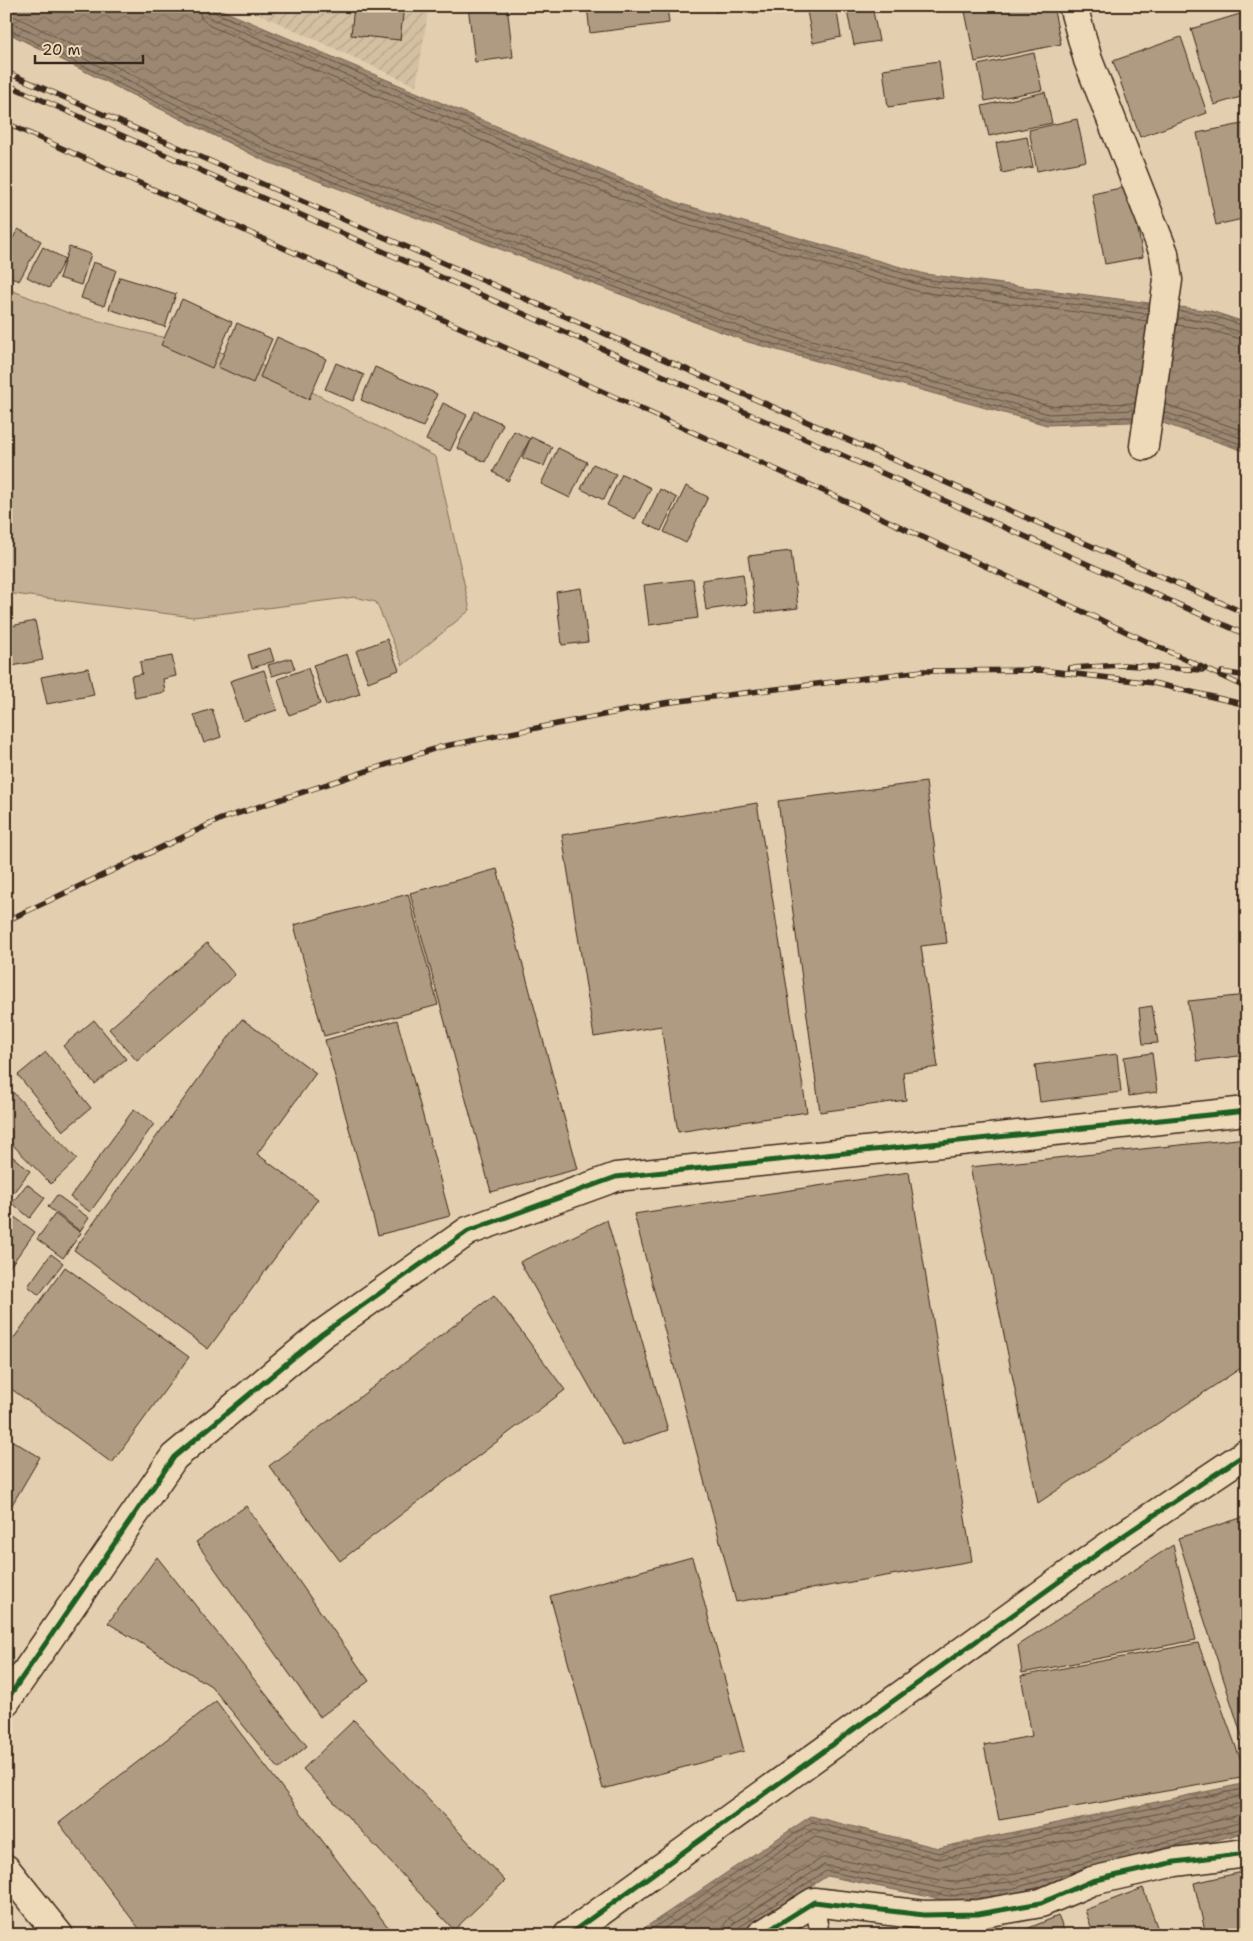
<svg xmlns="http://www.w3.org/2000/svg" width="1253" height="1941" viewBox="0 0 1253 1941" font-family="'Shantell Sans',sans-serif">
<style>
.industrial{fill:url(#industrial-furrows)}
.green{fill:#c4b094;stroke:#806d59}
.water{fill:url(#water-waves);stroke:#756250}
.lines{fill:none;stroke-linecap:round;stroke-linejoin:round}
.shore{stroke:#625040;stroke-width:1}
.building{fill:#af9b81;stroke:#3b2a1e}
.lane-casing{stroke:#3b2a1e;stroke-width:21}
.street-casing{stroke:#3b2a1e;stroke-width:31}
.lane{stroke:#eed9b8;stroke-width:18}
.street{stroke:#eed9b8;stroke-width:28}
.rail-casing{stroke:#3b2a1e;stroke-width:5.5}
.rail{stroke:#eed9b8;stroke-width:4;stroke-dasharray:11;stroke-linecap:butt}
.cycleway-casing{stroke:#eed9b8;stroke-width:8}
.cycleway{stroke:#1b5e20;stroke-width:5}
</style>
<defs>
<pattern id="industrial-furrows" width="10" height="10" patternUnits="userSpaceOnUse" patternTransform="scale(1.25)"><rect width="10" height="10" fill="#d3bfa1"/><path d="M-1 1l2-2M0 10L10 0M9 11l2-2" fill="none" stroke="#b6a48a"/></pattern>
<pattern id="water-waves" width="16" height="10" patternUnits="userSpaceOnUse" patternTransform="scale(1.25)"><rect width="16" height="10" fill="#9c8872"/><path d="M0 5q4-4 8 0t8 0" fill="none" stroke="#806f5d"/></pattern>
</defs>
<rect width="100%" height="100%" fill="#e3ceaf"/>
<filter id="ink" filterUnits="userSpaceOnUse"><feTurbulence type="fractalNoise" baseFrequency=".02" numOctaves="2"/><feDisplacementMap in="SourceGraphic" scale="10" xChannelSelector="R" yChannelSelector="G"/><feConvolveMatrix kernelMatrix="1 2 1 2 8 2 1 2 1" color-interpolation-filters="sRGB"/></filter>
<g filter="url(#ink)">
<polygon class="industrial" points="242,6 429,6 416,86"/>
<polygon class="green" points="6,288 68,313 251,360 436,457 470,610 403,665 376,602 355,597 193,617 6,593"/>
<g class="water">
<polygon points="6,6 212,6 681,204 925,274 1211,311 1247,323 1247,452 1157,421 1047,425 748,342 265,161 6,32"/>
<polygon points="1247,1783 1247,1832 1012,1894 949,1901 827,1876 737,1935 634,1935 811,1816 938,1848"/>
</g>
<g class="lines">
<g class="shore">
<polyline points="198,6 201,18 210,26 676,222 920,292 1147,321"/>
<polyline points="206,6 208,14 213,19 678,215 922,285 1148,314"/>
<polyline points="212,6 213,11 216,13 680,209 923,279 1149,308"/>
<polyline points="6,15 16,17 272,144 754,324 1049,406 1135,403"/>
<polyline points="6,22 13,23 269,151 751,331 1049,414 1134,410"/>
<polyline points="6,28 267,157 749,337 1048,420 1133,417"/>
<polyline points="1179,311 1210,315 1247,327"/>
<polyline points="1178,318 1208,322 1247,334"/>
<polyline points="1177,325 1207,329 1247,341"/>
<polyline points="1165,404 1247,432"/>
<polyline points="1164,412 1247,440"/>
<polyline points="1163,418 1247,446"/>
<polyline points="1141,1854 1247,1827"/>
<polyline points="643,1935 812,1822 939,1853 1247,1788"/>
<polyline points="654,1935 813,1829 939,1859 1247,1795"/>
<polyline points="668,1935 815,1837 940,1867 1247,1802"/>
<polyline points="722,1935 724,1925 730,1917 822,1858 831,1858 950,1882 1009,1875 1247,1813"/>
<polyline points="729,1935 730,1928 734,1923 824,1865 950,1890 1010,1882 1247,1821"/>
<polyline points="736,1935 738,1928 826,1871 949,1896 1011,1889 1076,1871"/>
</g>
</g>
<g class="building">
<polygon points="354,6 404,6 400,40 351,35"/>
<polygon points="468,6 507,6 513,57 475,62"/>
<polygon points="587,6 667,6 669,23 590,33"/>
<polygon points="673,6 700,6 700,8 673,11"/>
<polygon points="714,6 741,6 741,8 715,12"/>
<polygon points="751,6 790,6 753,13"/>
<polygon points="806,6 836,6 841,37 813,43"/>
<polygon points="846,6 872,6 879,41 854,45"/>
<polygon points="964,6 1053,6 1061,44 975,62"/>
<polygon points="1243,13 1247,26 1247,95 1214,105 1191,29"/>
<polygon points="1181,37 1207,113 1140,137 1113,61"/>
<polygon points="1034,53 1042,90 985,101 978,65"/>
<polygon points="939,61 944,99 888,107 883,69"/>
<polygon points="1045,92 1052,123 989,136 982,106"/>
<polygon points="1077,119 1086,161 1037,171 1029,130"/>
<polygon points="1247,123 1247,218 1216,225 1197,133"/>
<polygon points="1027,137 1033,167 1002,173 996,143"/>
<polygon points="1130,186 1143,257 1105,264 1092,194"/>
<polygon points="18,229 41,241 19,281 6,274 6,251"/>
<polygon points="43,247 65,259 49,288 27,277"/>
<polygon points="69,247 91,254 81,285 59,278"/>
<polygon points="93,262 116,270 104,306 81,298"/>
<polygon points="120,277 176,294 165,327 109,309"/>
<polygon points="182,299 232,322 212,368 161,345"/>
<polygon points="237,323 272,339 253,383 218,367"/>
<polygon points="277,337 326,359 309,399 260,377"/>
<polygon points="336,363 364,375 353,401 325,389"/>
<polygon points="375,367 437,394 423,427 361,400"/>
<polygon points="443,403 467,415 450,451 426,440"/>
<polygon points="475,411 503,424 485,462 457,448"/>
<polygon points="514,431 530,439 508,481 493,472"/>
<polygon points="531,437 552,447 544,466 522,458"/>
<polygon points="558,448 587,462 570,498 541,484"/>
<polygon points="593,464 616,474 604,500 581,489"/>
<polygon points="622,474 651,488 635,519 607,505"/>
<polygon points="686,486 708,497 686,543 664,532"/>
<polygon points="660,489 677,498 661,531 644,523"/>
<polygon points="791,551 798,608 756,613 748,556"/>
<polygon points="743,574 747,604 706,610 702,580"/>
<polygon points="693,579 698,618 649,625 644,585"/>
<polygon points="581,588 588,642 562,645 556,592"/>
<polygon points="35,621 43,660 12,666 6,639 6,627"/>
<polygon points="387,639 399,670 368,682 356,651"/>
<polygon points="270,648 274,661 252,668 248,655"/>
<polygon points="347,654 360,694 326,705 313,665"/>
<polygon points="172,656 176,676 163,679 165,692 135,698 131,676 142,674 140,662"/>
<polygon points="291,658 295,669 272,676 268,665"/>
<polygon points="88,668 94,695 47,704 41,677"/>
<polygon points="308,668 320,704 289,715 278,679"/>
<polygon points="264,670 277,710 243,721 230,681"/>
<polygon points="6,690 11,716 6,716"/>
<polygon points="212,709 221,737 204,743 194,715"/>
<polygon points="926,782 947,943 921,946 938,1067 903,1072 906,1100 820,1112 778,801"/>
<polygon points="757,803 807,1112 678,1132 661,1026 594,1037 562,835"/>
<polygon points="497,869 578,1169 491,1192 410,893"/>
<polygon points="408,894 438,1005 324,1036 294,925"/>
<polygon points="207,943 235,975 137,1061 109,1029"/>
<polygon points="1247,995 1247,1055 1197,1061 1188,1001"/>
<polygon points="1152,1006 1158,1043 1143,1044 1139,1008"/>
<polygon points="242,1019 316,1073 257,1154 318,1199 208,1349 74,1250"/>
<polygon points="94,1020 126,1059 95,1084 63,1046"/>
<polygon points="397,1020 450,1216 378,1235 325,1040"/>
<polygon points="46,1052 91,1108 63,1131 18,1075"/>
<polygon points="1152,1053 1157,1092 1129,1096 1124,1057"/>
<polygon points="1117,1054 1121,1092 1040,1102 1035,1065"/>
<polygon points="6,1085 77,1159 51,1184 6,1138"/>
<polygon points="134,1109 154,1124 90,1212 70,1197"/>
<polygon points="1247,1138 1247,1364 1038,1503 970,1167"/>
<polygon points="8,1153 30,1171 6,1202 6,1156"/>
<polygon points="909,1172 972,1561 736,1602 634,1214"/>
<polygon points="27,1184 45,1198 30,1218 12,1203"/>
<polygon points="57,1195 89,1218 80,1231 48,1207"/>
<polygon points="6,1211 35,1232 6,1272"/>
<polygon points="55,1214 81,1233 63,1258 37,1239"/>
<polygon points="607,1220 668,1430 623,1446 520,1262"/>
<polygon points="51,1254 63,1263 39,1295 28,1286"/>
<polygon points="65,1267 189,1357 112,1463 6,1385 6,1349"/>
<polygon points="494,1295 565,1390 340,1561 269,1466"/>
<polygon points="6,1437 40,1457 6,1515"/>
<polygon points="246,1506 369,1681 320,1717 196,1542"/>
<polygon points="1247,1516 1247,1752 1178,1538"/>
<polygon points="1173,1545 1196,1640 1022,1673 1018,1645"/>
<polygon points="157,1557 307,1746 279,1769 211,1686 108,1623"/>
<polygon points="692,1557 744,1751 603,1789 550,1596"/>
<polygon points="1198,1643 1247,1777 999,1820 984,1745 1032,1736 1021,1676"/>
<polygon points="216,1701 394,1935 144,1935 59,1823"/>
<polygon points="354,1720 505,1881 454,1930 303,1769"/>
<polygon points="1247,1871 1247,1935 1206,1935 1194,1883"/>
<polygon points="1143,1888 1160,1935 1094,1935 1085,1910"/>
<polygon points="1058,1916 1066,1935 1012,1935"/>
</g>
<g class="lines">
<g class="lane-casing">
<polyline id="lane" points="814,1902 820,1935"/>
</g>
<g class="street-casing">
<g id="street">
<polyline points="1073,6 1088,60 1164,253 1168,280 1144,446"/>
<polyline points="6,1701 174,1457 322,1334 468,1231 616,1177 1247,1111"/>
<polyline points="6,1869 59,1935"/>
<polyline points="568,1935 1114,1542 1247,1453"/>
<polyline points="761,1935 814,1902 924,1915 978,1914 1041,1903 1092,1881 1175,1862 1247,1853"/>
</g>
</g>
<use href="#lane" class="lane"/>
<use href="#street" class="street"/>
<g class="rail-casing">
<g id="rail">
<polyline points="6,72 1247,614"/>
<polyline points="6,84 1247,635"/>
<polyline points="6,123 828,493 1247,688"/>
<polyline points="1070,668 1123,665 1202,670"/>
<polyline points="1222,672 1247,676"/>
<polyline points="6,921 221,819 440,747 664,703 922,671 1041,670 1153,683 1247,705"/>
</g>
</g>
<use href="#rail" class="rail"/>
<g class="cycleway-casing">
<g id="cycleway">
<polyline points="6,1701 174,1457 322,1334 468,1231 616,1177 1247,1111"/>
<polyline points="568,1935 1114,1542 1247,1453"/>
<polyline points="761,1935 814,1902 924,1915 978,1914 1041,1903 1092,1881 1175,1862 1247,1853"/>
</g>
</g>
<use href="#cycleway" class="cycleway"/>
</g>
</g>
<rect width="1253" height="1941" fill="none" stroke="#eed9b8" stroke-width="25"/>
<rect x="12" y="12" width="1228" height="1916" fill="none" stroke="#3b2a1e" stroke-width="2" filter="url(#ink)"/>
<path d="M35 55v8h108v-8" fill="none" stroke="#3b2a1e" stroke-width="2.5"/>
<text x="42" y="55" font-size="15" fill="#3b2a1e" stroke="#eed9b8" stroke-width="4" paint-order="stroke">20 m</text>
</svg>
